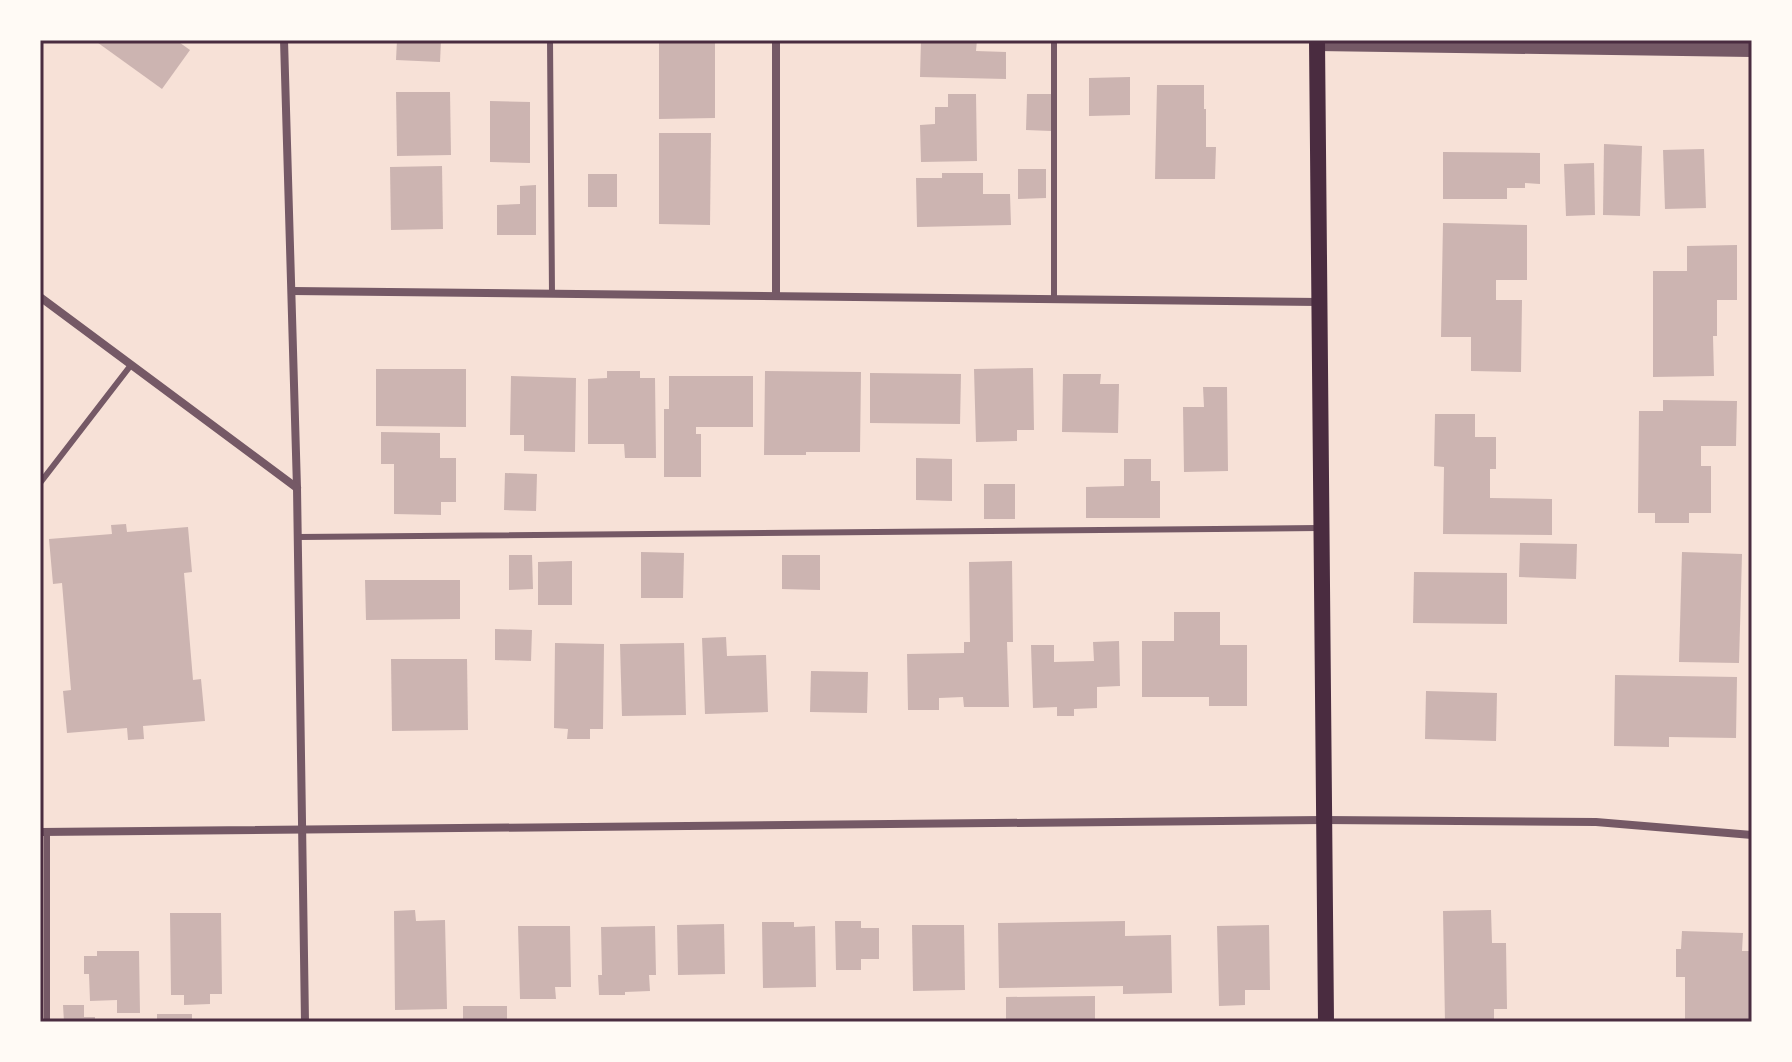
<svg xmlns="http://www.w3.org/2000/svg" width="1792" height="1062" viewBox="0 0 1792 1062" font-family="Ubuntu,sans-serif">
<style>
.building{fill:#ccb4b1}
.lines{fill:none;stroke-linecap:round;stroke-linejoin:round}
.service{stroke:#755966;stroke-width:6}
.minor{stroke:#755966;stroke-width:8}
.tertiary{stroke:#755966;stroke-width:14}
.secondary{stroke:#4a2c40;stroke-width:16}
.neatline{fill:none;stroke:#4a2c40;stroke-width:3}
</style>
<rect width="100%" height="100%" fill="#f7e1d7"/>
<g class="building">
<polygon points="94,40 176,40 190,50 162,89"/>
<polygon points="397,40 441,40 440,62 396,60"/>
<polygon points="659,40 715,40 715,118 659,119"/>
<polygon points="921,40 977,40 976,51 1006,52 1006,79 920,77"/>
<polygon points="1130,77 1130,115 1089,116 1089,78"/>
<polygon points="1157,85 1204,85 1204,109 1206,109 1206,147 1216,147 1215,179 1155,179"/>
<polygon points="396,92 450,92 451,155 397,156"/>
<polygon points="948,94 976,94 977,161 921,162 920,125 935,124 935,107 948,107"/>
<polygon points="1027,94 1051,94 1051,131 1026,130"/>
<polygon points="490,101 530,102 530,163 490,162"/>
<polygon points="659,133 711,133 710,225 659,224"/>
<polygon points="1604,144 1642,146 1640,216 1603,215"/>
<polygon points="1704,149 1706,208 1665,209 1663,150"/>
<polygon points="1443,152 1540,153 1540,184 1525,183 1525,188 1507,188 1507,199 1443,199"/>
<polygon points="1594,163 1595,215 1566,216 1564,164"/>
<polygon points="442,166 443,229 391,230 390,167"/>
<polygon points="1018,169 1046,169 1046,198 1018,199"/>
<polygon points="942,173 983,173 983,194 1010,194 1011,225 917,227 916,178 942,178"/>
<rect x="588" y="174" width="29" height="33"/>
<polygon points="536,185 536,235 497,235 497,205 520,204 520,186"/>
<polygon points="1443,223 1527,225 1527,280 1496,280 1496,300 1522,300 1521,372 1471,371 1471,337 1441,337"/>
<polygon points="1737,245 1737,300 1717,300 1717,336 1713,336 1714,376 1653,377 1653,271 1687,271 1687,246"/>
<polygon points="1033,368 1034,430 1017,430 1017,441 976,442 974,369"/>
<polygon points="376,369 466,369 466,427 376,426"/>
<polygon points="607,371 640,371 640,378 655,378 656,458 625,458 624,444 588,444 588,379 607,378"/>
<polygon points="765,371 861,372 860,452 806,452 806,455 764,455"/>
<polygon points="870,373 961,374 960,424 870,423"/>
<polygon points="1063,374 1101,374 1100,384 1119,384 1118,433 1062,432"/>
<polygon points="511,376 576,378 575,452 524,451 524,435 510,435"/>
<polygon points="669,376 753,376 753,427 696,427 696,434 701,434 701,477 664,477 664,409 669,409"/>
<polygon points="1203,387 1227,387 1228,471 1184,472 1183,407 1204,407"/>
<polygon points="1663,400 1737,401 1736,446 1701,446 1701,466 1711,466 1711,513 1689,513 1689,523 1655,523 1655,513 1638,513 1639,411 1663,411"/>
<polygon points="1435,414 1475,414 1475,437 1496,437 1496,469 1490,469 1490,498 1552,499 1552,535 1443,534 1444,467 1434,466"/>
<polygon points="381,432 440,433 440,458 456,458 456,502 441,502 441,515 394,514 394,464 381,464"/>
<polygon points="916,458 952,459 952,501 916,500"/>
<polygon points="1124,459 1151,459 1151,481 1160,481 1160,518 1086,518 1086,487 1124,486"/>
<polygon points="505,473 537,474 536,511 504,510"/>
<rect x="984" y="484" width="31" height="35"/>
<polygon points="126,524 127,532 188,527 192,572 184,573 193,680 201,679 205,721 143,726 144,739 128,740 127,728 67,733 63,691 71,690 62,583 53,584 49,539 112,534 111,525"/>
<polygon points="1520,543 1577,544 1576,579 1519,577"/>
<polygon points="641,552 684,553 683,598 641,598"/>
<polygon points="1682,552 1742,554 1739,663 1679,662"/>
<polygon points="509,555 532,555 533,589 509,590"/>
<polygon points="782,555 820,555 820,590 782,589"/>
<polygon points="572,561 572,605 538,605 538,562"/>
<polygon points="1012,561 1013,642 1007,642 1009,707 964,707 963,697 939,698 939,710 908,710 907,654 964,653 964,642 970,642 969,562"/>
<polygon points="1414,572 1507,573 1507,624 1413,623"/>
<polygon points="365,580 460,580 460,619 366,620"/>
<polygon points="1174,612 1220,612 1220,645 1247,645 1247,706 1209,706 1209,697 1142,697 1142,641 1174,641"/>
<polygon points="495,629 532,630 531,661 495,660"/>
<polygon points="726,637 727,656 766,655 768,712 705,714 702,638"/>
<polygon points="1119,641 1120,686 1097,687 1097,708 1074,709 1074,716 1057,716 1057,707 1033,708 1031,645 1054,645 1054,662 1094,661 1093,642"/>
<polygon points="555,643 604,644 603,729 590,729 590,739 567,739 568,729 554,728"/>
<polygon points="684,643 686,715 622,716 620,644"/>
<polygon points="391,659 467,659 468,730 392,731"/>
<polygon points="811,671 868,672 867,713 810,712"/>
<polygon points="1615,675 1737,677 1736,738 1669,737 1669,747 1614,746"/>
<polygon points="1426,691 1497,693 1496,741 1425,739"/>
<polygon points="415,910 416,921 445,920 447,1009 395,1010 394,911"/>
<polygon points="1491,910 1492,943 1506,943 1507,1009 1494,1009 1494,1022 1445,1022 1443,911"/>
<polygon points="170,913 221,913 222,994 210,994 210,1004 184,1005 184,995 171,995"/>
<polygon points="835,921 861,921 861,928 879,928 879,959 861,959 861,970 836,970"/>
<polygon points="1125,921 1125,936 1171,935 1172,993 1123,994 1123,986 999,988 998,923"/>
<polygon points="762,922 794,922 794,927 815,926 816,987 763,988"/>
<polygon points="724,924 725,974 678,975 677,925"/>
<polygon points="912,925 964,925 965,990 913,991"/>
<polygon points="1269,925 1270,990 1245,990 1245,1005 1219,1006 1217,926"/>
<polygon points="518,926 570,926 571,987 555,987 556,999 520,999"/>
<polygon points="655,926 656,975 649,975 650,991 625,992 625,995 599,995 598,975 602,975 601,927"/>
<polygon points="1682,931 1743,933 1742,951 1752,951 1752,1022 1685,1022 1685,977 1676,977 1676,949 1681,949"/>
<polygon points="97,951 139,951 140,1013 117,1013 117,1000 90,1001 89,974 84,974 84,956 97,956"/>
<polygon points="1095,996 1095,1022 1006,1022 1006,997"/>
<polygon points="63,1005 84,1005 84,1017 95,1017 95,1022 64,1022"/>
<rect x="463" y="1006" width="44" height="16"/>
<rect x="157" y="1014" width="35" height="8"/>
</g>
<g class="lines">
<g class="service">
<polyline points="550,40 552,293"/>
<polyline points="1054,299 1054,40"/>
<polyline points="40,483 131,365"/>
<polyline points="298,537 1318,528"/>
<polyline points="47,1022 47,832"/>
</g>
<g class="minor">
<polyline points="284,40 297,488 305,1022"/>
<polyline points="292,291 1319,302"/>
<polyline points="776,296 776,40"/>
<polyline points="40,297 297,488"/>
<polyline points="40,832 1324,820 1596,822 1752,835"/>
</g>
<polyline class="tertiary" points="1317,44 1752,50"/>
<polyline class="secondary" points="1317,40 1326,1022"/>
</g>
<rect width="1792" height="1062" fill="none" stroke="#fffaf5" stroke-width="84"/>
<rect x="42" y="42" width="1708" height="978" class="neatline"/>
</svg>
